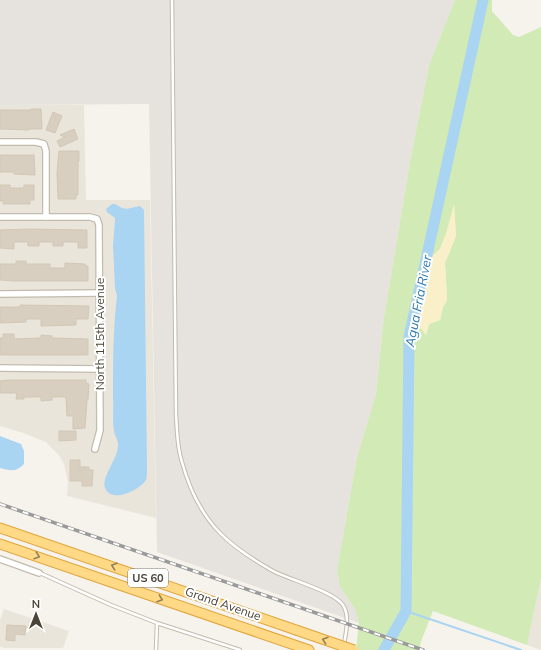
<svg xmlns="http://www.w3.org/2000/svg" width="541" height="650" viewBox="0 0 541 650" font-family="Mulish,sans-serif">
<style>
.residential{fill:#eae5da}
.industrial{fill:#e6e2dd}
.green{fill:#d2eab5;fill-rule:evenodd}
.sand{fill:#f9efc9}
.water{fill:#a9d4f2}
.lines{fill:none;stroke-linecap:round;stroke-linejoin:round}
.stream{stroke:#a9d4f2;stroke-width:2}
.river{stroke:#a9d4f2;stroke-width:11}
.building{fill:#d8cfc1;stroke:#d3c7b4}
.service-casing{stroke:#c2bbae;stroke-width:4.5}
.minor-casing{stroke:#c2bbae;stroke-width:8}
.trunk-casing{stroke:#e0a43c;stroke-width:11}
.service{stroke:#fff;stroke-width:2.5}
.minor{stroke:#fff;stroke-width:5.5}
.trunk{stroke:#ffd985;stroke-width:9}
.rail-casing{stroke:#9a9a9a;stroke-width:3.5}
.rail{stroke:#fff;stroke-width:2;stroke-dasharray:6;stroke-linecap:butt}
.trunk-bridge-casing{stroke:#e0a43c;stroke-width:11;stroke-linecap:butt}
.trunk-bridge{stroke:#ffd985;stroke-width:9}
.oneway{stroke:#938057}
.labels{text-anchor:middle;stroke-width:4;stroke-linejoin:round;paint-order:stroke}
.shield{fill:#fff;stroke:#817c74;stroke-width:1}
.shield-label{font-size:11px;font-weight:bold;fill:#4b4439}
.street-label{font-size:12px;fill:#4b4439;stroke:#fff}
.water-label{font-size:13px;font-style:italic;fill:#2e7ab2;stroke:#fff}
</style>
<rect width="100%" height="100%" fill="#f6f3ec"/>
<g class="residential">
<polygon points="0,105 84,105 86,200 150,200 156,518 67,496 68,483 64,464 59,455 46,442 23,433 0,426"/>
<polygon points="541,578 541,650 527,645"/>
<polygon points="4,609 69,631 63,648 5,648 0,647 0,620"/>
</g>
<polygon class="industrial" points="0,0 455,0 429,65 410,162 383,324 376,394 357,457 337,570 340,587 355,609 359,623 157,552 149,104 0,105"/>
<path class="green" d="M455 0H492V11L513 35 519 37 541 27V578L527 645 433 611 420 644 421 650H356L359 623 355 609 340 587 337 570 357 457 376 394 383 324 410 162 429 65ZM454 205 456 236 445 263 447 300 443 307 440 320 429 324 426 335 421 328 417 330 416 290 419 268 440 249 446 234Z"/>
<polygon class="sand" points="454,204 456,236 445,263 447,300 443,307 440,320 429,324 426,335 421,328 417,330 415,334 407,333 419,268 440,249 446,234"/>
<g class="water">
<path d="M112 204C117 204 118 206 122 208 128 210 134 207 140 206L144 210 147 468C147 471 147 477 146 480 140 490 111 504 105 488 101 476 119 458 118 444 118 439 114 435 114 430 112 420 114 409 113 399 113 365 113 330 117 296L115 288 113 245 115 221V218L107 212 106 209Z"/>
<path d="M0 436 21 444 24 451V464C16 472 11 471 0 468Z"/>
</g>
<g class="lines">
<polyline class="stream" points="406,611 521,650"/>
<polyline class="river" points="384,650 406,611 409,337 483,0"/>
</g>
<g class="building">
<polygon points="31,109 41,109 42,129 29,129 29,130 0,129 0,110 31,110"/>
<polygon points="53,112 62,116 55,133 46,130"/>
<polygon points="74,129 78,139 60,147 57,141 65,137 60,135"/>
<polygon points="59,151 79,151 79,161 78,161 78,195 76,195 76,199 58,199 57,173"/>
<polygon points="0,155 34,155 35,175 14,174 14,172 0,172"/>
<polygon points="0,185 10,185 10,188 24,188 24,185 34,185 34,200 30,200 30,204 3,204 3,201 0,201"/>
<polygon points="29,229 87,230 87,248 78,248 78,242 63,242 63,246 53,246 53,242 39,242 39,246 28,246 28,242 14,242 14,249 0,248 0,230"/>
<polygon points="16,261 26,261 26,264 50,264 50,268 65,268 65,263 85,264 85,266 88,266 88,281 14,281 0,280 0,264 16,264"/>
<polygon points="20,305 89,306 88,319 76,319 76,325 41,326 41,319 26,319 26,322 0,323 0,307 20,307"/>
<polygon points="3,334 14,334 14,339 41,338 41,335 52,336 52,338 88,339 88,355 0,355 0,338 3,338"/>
<polygon points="9,380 86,380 86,383 89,384 88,400 87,400 85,428 73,429 73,416 67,416 66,397 52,397 52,400 41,401 41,397 24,397 24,399 16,399 17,393 0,393 0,381"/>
<polygon points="59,431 76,431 76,440 59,441"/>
<polygon points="70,460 80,460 80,467 89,467 89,470 93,470 92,486 82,486 82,481 70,481"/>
<polygon points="7,625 26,626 25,635 15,634 15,641 6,640"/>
</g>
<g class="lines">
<g class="service-casing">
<g id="service">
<path d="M172 0 176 414C177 430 177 447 182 462 189 488 202 515 221 534 234 547 257 562 273 571 290 580 333 591 343 605 350 616 346 633 344 644"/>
<polyline points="40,573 111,605 157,623 240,650"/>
<polyline points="156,650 157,623"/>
</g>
</g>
<g class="minor-casing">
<g id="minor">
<polyline points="0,142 36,142 44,144 46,151 46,217"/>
<polyline points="0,217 90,217 97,219 99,225 100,430 95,449"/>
<polyline points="0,294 99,293"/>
<polyline points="0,368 100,369"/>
<polyline points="0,559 39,573"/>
</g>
</g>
<g class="trunk-casing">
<g id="trunk">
<polyline points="0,528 296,630"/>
<polyline points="0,544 309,650"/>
</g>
</g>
<use href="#service" class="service"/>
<use href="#minor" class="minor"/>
<use href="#trunk" class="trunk"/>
<g class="rail-casing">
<polyline id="rail" points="0,504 423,650"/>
</g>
<use href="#rail" class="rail"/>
<g class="trunk-bridge-casing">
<polyline id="trunk-bridge" points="296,630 354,650"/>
</g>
<use href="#trunk-bridge" class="trunk-bridge"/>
</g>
<defs><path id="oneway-chevron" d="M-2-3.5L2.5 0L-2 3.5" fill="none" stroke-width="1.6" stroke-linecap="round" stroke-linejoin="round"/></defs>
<g class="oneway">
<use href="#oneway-chevron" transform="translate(37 556) rotate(19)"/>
<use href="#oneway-chevron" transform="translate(114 566) rotate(-161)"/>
<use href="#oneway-chevron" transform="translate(160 599) rotate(19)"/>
<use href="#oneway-chevron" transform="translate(325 640) rotate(-161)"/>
</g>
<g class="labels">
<rect class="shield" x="128" y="569" width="40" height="18" rx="3"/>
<g class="shield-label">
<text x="148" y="582">US 60</text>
</g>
<g class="street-label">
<text transform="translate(100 334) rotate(-90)" y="4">North 115th Avenue</text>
<text transform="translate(223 604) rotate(19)" y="4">Grand Avenue</text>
</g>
<g class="water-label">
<text transform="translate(418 301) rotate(-79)" y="5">Agua Fria River</text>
</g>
</g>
<g transform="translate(36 614)" stroke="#ffffff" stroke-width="3" paint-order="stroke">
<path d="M0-3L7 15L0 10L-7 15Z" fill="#4b4439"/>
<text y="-6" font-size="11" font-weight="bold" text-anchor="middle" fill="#4b4439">N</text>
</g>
</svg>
